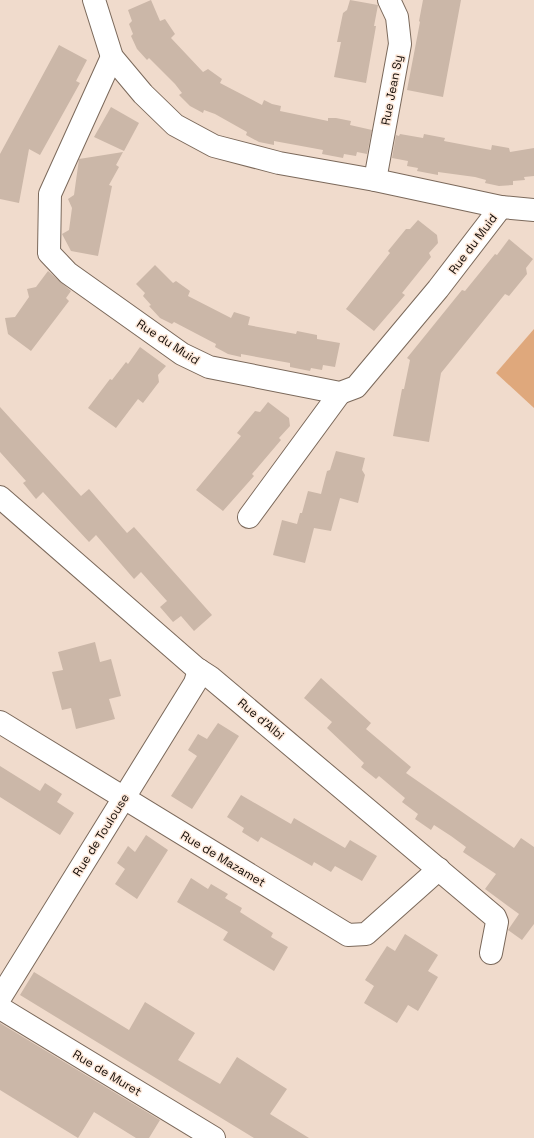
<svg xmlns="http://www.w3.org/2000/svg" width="534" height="1138" viewBox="0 0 534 1138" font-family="'Space Grotesk',sans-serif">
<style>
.green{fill:#dfa87c}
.building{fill:#cbb7a8}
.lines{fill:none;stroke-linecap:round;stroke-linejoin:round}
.minor-casing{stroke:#7b695b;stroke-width:24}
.minor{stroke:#fff;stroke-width:22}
.labels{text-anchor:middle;stroke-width:3;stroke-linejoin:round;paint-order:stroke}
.street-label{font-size:12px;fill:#130c07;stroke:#fde8d9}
</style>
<rect width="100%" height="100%" fill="#f0dbcc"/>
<polygon class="green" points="534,329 534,408 496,373"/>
<g class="building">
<polygon points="151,0 160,21 165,19 175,34 171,38 203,72 208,69 222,79 220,83 262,105 264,100 272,104 281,106 280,111 328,121 328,118 336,118 351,121 350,125 372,130 367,154 357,152 356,156 344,154 343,158 322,154 323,150 274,141 274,145 259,142 246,135 247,132 215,114 204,110 203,113 190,106 179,95 182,93 175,84 149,58 147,60 137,49 131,36 133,34 129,24 132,21 128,10"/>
<polygon points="350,0 378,5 374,26 376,26 366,83 334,77 341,42 337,42 343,13 347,10"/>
<polygon points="423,0 461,0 443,97 407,90 420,22 419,21"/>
<polygon points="59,45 87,60 76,81 80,83 40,155 29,149 19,203 0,199 0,154"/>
<polygon points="111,107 139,123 124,151 94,137"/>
<polygon points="400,134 423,138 424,134 445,138 444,141 491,150 492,145 509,148 510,152 534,148 534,176 524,177 525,180 513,181 513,185 499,186 485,183 486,180 475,177 438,172 438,175 417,171 418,168 407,166 408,161 392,158 396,135 399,136"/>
<polygon points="123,152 116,165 119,167 109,185 112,186 98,256 71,251 62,234 69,230 72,208 68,199 74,195 79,159"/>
<polygon points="418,220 437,235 438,243 429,253 431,257 402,293 405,295 374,331 346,309 390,253 388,251 406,229 410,229"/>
<polygon points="509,239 533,259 526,268 527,274 509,296 505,294 441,373 429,442 393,436 402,389 404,389 410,360 407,358 462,290 465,291 495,254 497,255"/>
<polygon points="155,265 173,283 176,281 190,291 188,296 231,318 234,312 250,317 248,325 296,334 297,331 317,335 317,339 340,343 335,367 323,365 322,370 311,368 310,371 290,367 290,363 241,354 241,357 228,354 215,347 216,344 174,322 172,324 160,318 149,306 151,305 143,296 145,293 136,284"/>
<polygon points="48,271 71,291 66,298 69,301 31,351 8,334 5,318 15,317 29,297 27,289 36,287"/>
<polygon points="140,347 166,366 158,375 159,382 143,403 138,399 116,428 88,408 110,379 112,380 126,362 128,364"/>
<polygon points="268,402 289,418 290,426 279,438 281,440 252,474 254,476 223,511 196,490 241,436 237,433 255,411 260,412"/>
<polygon points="0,407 81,496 89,489 127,533 134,527 212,615 194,631 181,616 173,622 160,607 167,601 141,572 134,579 96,535 89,542 43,492 36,499 23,483 26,481 0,452"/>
<polygon points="336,451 365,458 362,470 365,475 358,503 340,498 331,531 314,528 305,563 273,555 282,520 297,524 300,513 302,513 308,491 321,494 327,471 330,470"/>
<polygon points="95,642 100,662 111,659 121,696 109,699 115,719 76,729 71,708 62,710 52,672 63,670 58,652"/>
<polygon points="321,678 371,723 366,729 411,767 406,773 514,848 521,838 534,847 534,924 522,940 508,930 519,914 485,889 496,874 463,852 466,847 451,836 434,825 431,830 415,819 418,814 402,802 405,798 379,776 376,779 361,767 364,763 327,728 332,722 304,698"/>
<polygon points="218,723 239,736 192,809 171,796 197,756 188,750 198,734 207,739"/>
<polygon points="0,766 40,791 45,783 62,794 57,802 74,813 60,835 0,797"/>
<polygon points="241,795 291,824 294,818 345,848 350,840 377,856 362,881 335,866 331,872 314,862 312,866 261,837 258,842 242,832 244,828 227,817"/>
<polygon points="146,835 168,850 137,899 115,884 125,869 117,863 128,846 135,852"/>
<polygon points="191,878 208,889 211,884 228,894 225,898 242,908 240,912 273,933 271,937 288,947 274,971 223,940 228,932 177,902"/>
<polygon points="405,934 438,955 428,971 438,977 418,1011 408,1005 397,1023 364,1003 374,986 365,980 387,946 395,951"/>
<polygon points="34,972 129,1030 145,1002 195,1033 178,1060 220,1084 237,1057 287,1089 270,1114 309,1138 254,1138 20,995"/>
<polygon points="0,1023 160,1120 149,1138 136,1138 94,1112 78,1138 0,1090"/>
</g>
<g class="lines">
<g class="minor-casing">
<g id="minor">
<polyline points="94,0 112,57 143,94 175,125 214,146 279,163 375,180 501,207 534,210"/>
<polyline points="112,57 50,194 49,253 68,273 182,354 209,367 340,393 356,387 438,289 501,207"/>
<polyline points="375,180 400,44 397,17 389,0"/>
<polyline points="0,497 196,668 210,677 495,917 497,922 491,953"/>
<polyline points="249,517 340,393"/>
<polyline points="0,722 348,935 366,934 439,869"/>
<polyline points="0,998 195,683 199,670"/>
<polyline points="0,1008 214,1138"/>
</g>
</g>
<use href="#minor" class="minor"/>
</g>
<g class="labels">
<g class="street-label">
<text transform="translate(392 90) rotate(-79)" y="4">Rue Jean Sy</text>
<text transform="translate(473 244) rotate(-53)" y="4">Rue du Muid</text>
<text transform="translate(168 342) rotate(33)" y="4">Rue du Muid</text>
<text transform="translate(261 719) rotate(40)" y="4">Rue d'Albi</text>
<text transform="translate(101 835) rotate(-58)" y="4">Rue de Toulouse</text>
<text transform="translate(223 859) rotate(31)" y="4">Rue de Mazamet</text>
<text transform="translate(107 1073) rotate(31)" y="4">Rue de Muret</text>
</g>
</g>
</svg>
